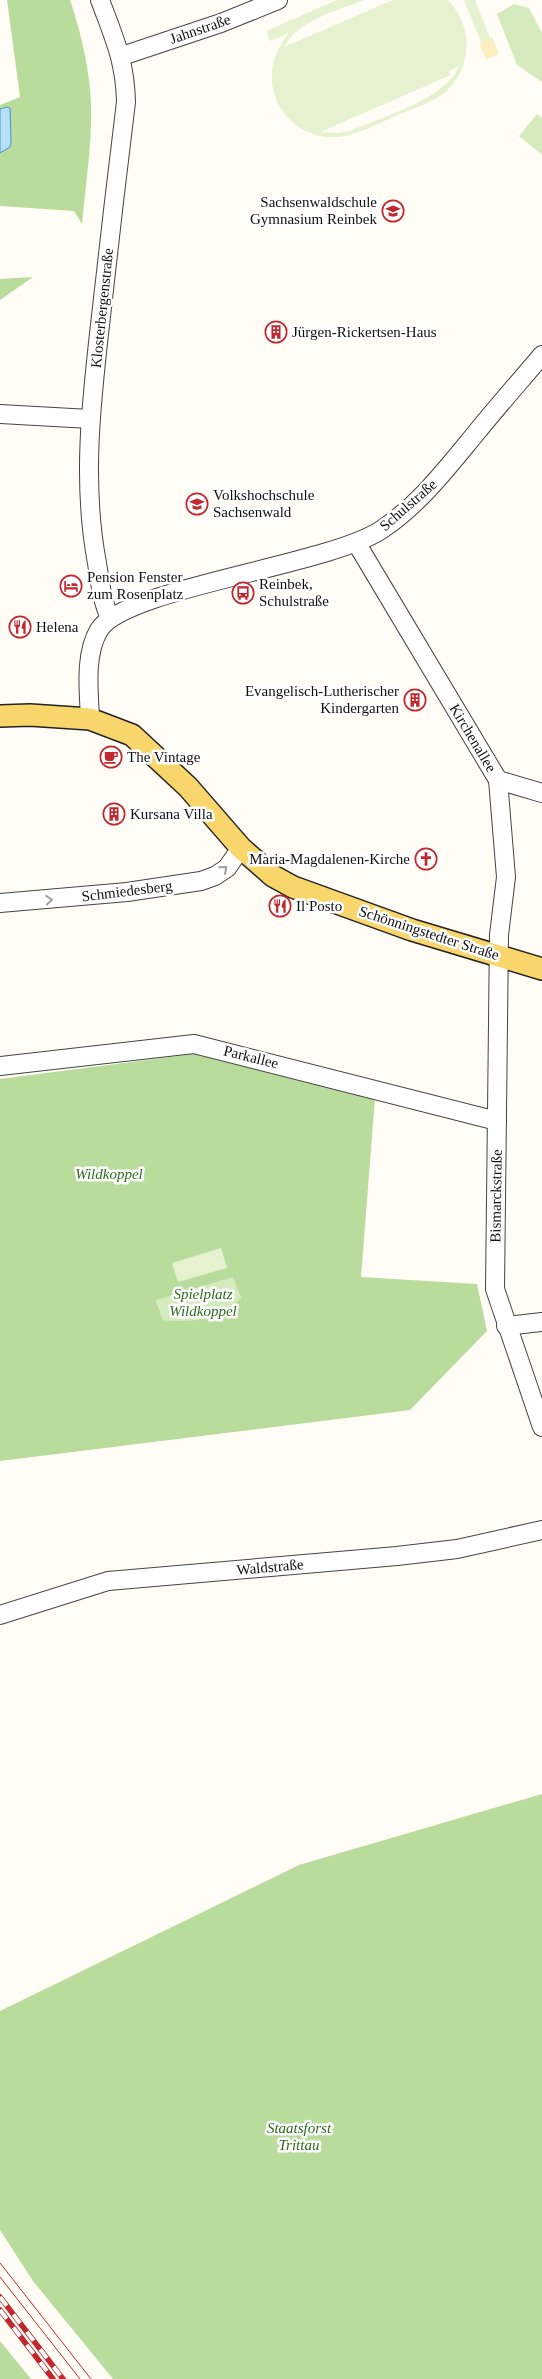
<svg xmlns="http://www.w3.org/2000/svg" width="542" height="2379" viewBox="0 0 542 2379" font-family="'Times New Roman',serif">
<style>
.green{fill:#d5ebbd}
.forest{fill:#b9dc9c;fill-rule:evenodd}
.sand{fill:#fbeec1}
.pitch{fill:#e6f2cf;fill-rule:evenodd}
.water{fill:#b9e0f7;stroke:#3f96cf}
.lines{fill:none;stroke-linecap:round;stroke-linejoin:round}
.minor-casing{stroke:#444;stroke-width:20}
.major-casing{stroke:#222;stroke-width:24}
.minor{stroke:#fff;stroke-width:18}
.major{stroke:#f9d66b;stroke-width:21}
.tram{stroke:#c4262e;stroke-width:1}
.rail-casing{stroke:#c4262e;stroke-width:5.5}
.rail{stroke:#fff;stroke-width:4;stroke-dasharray:11;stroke-linecap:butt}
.oneway{stroke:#a0a0a0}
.labels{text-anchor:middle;stroke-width:5;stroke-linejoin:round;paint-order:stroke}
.street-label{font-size:15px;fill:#111;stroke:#fff}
.poi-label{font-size:15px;fill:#111;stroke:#fff;text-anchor:start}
.park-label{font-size:15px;font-style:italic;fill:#2f6b1f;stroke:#fff}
</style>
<rect width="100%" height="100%" fill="#fffdf5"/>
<g class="green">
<polygon points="514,4 529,8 542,33 542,82 517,65 497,14"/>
<polygon points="537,114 542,118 542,155 519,136"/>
<path d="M234 1276 241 1298C216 1319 195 1323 163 1320L156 1299Z"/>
</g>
<g class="forest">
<path d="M7 0H70C83 39 93 83 91 125 90 158 85 191 82 224L74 211 0 206V153L10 147 11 143 7 107 0 109V105L20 97Z"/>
<polygon points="33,277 0,300 0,279"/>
<path d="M193 1054 375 1098 361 1277 477 1284 487 1331 410 1410 0 1461V1079ZM233 1277 241 1298C216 1319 195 1323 163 1320L156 1300Z"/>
<polygon points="542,1794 542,2379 113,2379 33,2281 0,2230 0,2011 299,1865"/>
<polygon points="0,2341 31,2379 0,2379"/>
</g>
<polygon class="sand" points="492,37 499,54 486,60 479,43"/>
<g class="pitch">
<path d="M337 0H364C337 11 298 20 284 47L393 0H448C474 27 473 70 443 94 429 104 410 110 395 116 380 123 365 131 349 135 317 144 283 125 274 93 268 71 275 50 289 33L270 41 266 31ZM459 66C446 99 382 117 350 131L336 133 320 132 451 75 449 71Z"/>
<polygon points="464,0 475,0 490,38 481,42"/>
<polygon points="221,1248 227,1268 178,1282 172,1263"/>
</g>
<polygon class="water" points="7,107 10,108 11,143 10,147 0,153 0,109"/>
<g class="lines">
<g class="minor-casing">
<g id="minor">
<path d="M100 0C114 38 125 60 126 102 117 176 108 251 100 325 91 404 82 484 97 563 100 582 102 601 110 618"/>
<polyline points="122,56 221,23 278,0"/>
<polyline points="0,414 90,419"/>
<polyline points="357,544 498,780 506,877 499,935 495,1289 542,1427"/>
<path d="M90 719C89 692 84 655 99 630 124 588 326 566 381 530 419 505 448 467 476 433 498 406 520 381 542 355"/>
<polyline points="498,780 542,793"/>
<polyline points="0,903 127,892 201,881 215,876 227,868 241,848"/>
<polyline points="0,1066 194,1044 497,1121"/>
<polyline points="506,1326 542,1322"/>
<polyline points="0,1615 108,1581 397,1556 457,1549 542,1530"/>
</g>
</g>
<g class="major-casing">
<polyline id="major" points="0,716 30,715 90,719 132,735 188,787 241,848 273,876 293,887 412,930 542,969"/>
</g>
<use href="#minor" class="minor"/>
<use href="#major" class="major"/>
<g class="tram">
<polyline points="0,2263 91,2379"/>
<polyline points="0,2277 80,2379"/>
</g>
<g class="rail-casing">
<g id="rail">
<polyline points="0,2297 63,2379"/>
<polyline points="0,2310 53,2379"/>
</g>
</g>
<use href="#rail" class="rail"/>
</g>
<defs><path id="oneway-chevron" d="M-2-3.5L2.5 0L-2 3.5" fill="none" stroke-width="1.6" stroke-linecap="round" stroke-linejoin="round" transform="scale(1.25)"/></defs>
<g class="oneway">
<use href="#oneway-chevron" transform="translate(224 869) rotate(-41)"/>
<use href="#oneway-chevron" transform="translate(49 900) rotate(-4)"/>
</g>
<defs>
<g id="school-ring" transform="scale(1.125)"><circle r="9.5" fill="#fff" stroke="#c4262e" stroke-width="1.5"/><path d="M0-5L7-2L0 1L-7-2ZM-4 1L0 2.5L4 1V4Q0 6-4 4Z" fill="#c4262e"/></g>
<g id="building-ring" transform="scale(1.125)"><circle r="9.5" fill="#fff" stroke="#c4262e" stroke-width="1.5"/><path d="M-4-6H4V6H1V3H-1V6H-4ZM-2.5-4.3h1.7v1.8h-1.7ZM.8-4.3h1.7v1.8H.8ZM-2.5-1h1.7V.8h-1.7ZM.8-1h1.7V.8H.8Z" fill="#c4262e"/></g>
<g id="university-ring" transform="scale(1.125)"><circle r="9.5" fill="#fff" stroke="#c4262e" stroke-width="1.5"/><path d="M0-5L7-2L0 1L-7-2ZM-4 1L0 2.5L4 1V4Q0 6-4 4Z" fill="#c4262e"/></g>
<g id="hotel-ring" transform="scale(1.125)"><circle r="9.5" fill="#fff" stroke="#c4262e" stroke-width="1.5"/><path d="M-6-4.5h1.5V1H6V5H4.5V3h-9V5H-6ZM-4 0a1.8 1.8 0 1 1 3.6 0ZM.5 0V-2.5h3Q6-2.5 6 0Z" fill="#c4262e"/></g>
<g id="bus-ring" transform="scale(1.125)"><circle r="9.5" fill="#fff" stroke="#c4262e" stroke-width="1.5"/><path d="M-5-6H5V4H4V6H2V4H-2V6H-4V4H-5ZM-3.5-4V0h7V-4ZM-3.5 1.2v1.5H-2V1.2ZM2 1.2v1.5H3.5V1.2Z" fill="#c4262e"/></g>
<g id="restaurant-ring" transform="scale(1.125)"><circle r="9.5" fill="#fff" stroke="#c4262e" stroke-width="1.5"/><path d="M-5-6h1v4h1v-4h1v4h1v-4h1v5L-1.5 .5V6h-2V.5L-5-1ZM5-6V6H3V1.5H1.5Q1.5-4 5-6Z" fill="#c4262e"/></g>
<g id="cafe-ring" transform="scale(1.125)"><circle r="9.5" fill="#fff" stroke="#c4262e" stroke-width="1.5"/><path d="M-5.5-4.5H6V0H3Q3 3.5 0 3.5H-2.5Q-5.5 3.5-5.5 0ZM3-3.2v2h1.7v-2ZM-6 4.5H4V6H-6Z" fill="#c4262e"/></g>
<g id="church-ring" transform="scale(1.125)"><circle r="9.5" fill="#fff" stroke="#c4262e" stroke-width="1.5"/><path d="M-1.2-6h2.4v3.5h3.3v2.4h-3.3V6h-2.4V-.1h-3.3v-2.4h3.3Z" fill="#c4262e"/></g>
</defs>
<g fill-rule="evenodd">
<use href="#school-ring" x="393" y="211"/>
<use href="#building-ring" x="276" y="332"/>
<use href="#university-ring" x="197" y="504"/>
<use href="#hotel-ring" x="71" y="586"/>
<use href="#bus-ring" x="243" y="593"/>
<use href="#restaurant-ring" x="20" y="627"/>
<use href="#building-ring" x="415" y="700"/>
<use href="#cafe-ring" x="111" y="757"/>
<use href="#building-ring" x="114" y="814"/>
<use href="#church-ring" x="426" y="859"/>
<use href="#restaurant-ring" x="280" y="906"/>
</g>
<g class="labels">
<g class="street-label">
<text transform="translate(200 29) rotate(-19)" y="5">Jahnstraße</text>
<text transform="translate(102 308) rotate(-84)" y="5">Klosterbergenstraße</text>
<text transform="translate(408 505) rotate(-41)" y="5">Schulstraße</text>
<text transform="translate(473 738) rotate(59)" y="5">Kirchenallee</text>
<text transform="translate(127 891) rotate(-7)" y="5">Schmiedesberg</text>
<text transform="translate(429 933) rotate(18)" y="5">Schönningstedter Straße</text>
<text transform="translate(251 1057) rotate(14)" y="5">Parkallee</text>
<text transform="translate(496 1196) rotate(-89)" y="5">Bismarckstraße</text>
<text transform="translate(270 1567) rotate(-5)" y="5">Waldstraße</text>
</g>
<g class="poi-label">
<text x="377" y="207" text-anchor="end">Sachsenwaldschule<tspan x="377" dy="17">Gymnasium Reinbek</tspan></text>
<text x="292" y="337">Jürgen-Rickertsen-Haus</text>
<text x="213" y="500">Volkshochschule<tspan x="213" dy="17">Sachsenwald</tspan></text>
<text x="87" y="582">Pension Fenster<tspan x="87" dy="17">zum Rosenplatz</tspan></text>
<text x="259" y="589">Reinbek,<tspan x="259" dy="17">Schulstraße</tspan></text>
<text x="36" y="632">Helena</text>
<text x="399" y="696" text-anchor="end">Evangelisch-Lutherischer<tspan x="399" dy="17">Kindergarten</tspan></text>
<text x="127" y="762">The Vintage</text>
<text x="130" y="819">Kursana Villa</text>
<text x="410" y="864" text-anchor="end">Maria-Magdalenen-Kirche</text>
<text x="296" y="911">Il Posto</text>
</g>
<g class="park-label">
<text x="109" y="1179">Wildkoppel</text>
<text x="203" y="1299">Spielplatz<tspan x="203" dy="17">Wildkoppel</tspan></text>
<text x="299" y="2133">Staatsforst<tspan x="299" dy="17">Trittau</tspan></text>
</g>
</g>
</svg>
